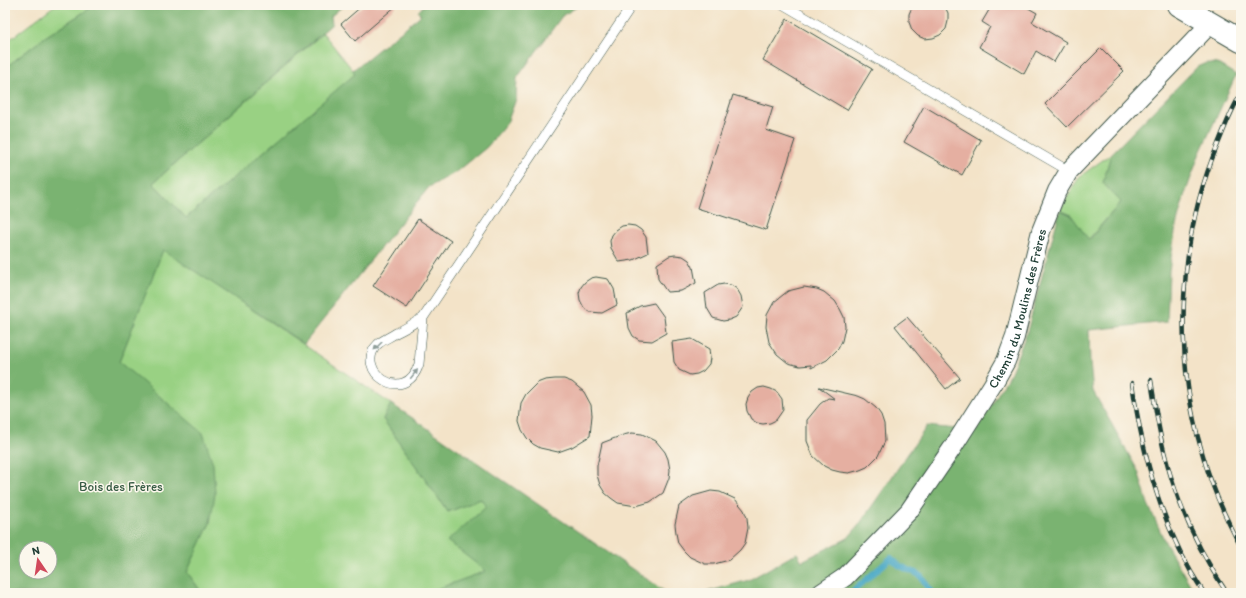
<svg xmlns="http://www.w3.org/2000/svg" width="1246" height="598" viewBox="0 0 1246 598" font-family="Itim,sans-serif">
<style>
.green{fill:#99d183;stroke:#5c875c}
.forest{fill:#7ab371;stroke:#4c7852;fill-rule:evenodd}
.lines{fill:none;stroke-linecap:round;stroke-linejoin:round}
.stream{stroke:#46a7c5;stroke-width:6}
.building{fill:#e5afa1}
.lane-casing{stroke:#3f564a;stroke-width:10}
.street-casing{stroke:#3f564a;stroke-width:20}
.primary-casing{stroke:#3f564a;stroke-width:24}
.lane{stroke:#fff;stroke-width:9}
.street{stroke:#fff;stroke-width:18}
.primary{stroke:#fff;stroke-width:22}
.rail-casing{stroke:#1f3d34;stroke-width:4.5}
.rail{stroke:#fbf7ec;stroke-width:3;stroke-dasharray:9;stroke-linecap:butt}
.oneway{fill:#8f9e9a}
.labels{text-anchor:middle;stroke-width:3;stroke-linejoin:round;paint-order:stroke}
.street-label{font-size:13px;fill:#1f3d34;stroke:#fbf7ec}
.park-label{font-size:13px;fill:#375b44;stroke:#fbf7ec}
</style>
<rect width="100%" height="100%" fill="#fbf7ec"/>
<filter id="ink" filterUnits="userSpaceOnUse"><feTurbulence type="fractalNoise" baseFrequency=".025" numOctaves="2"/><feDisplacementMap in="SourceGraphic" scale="8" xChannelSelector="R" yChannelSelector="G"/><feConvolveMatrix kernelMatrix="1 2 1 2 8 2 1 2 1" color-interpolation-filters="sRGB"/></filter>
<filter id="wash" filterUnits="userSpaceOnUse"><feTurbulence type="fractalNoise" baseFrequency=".012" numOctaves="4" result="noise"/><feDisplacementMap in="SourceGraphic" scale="16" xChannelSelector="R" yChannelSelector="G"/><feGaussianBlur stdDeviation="0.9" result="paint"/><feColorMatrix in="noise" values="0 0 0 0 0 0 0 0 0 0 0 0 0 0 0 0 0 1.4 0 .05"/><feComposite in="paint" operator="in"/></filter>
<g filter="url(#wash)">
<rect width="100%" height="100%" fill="#f3e3c8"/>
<g class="green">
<polygon points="55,5 95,5 45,37 5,68 5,43"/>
<polygon points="323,33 356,74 186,218 153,183"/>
<polygon points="1111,154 1103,183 1121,202 1088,240 1071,215 1060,210 1079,177"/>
<polygon points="163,249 391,404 383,419 448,512 481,499 486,507 487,571 426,593 202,593 187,572 210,523 119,362"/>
</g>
<g class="forest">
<path d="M95 5H344L331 16 332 24 153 183 186 218 355 74 353 70 421 15 418 12 424 5H580L562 16 517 78 516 99 507 123 487 147 458 171 429 187 304 344 163 250 119 362 203 433 213 464 215 494 210 523 187 572 202 593H5V68L45 37ZM26 548H50V572H26Z"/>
<polygon points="1206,63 1218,64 1236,75 1199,155 1184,197 1176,226 1169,271 1167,322 1089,330 1090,363 1093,391 1138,471 1148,504 1166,544 1195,593 703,593 749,580 797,553 802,561 848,538 859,525 927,426 976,431 1011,372 1027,332 1060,210 1071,215 1089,240 1121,202 1103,183 1111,154 1197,67"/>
<polygon points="391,404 411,417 667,593 426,593 486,571 447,541 486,507 481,499 448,512 383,419"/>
</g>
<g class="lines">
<polyline class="stream" points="851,593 891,558 900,566 920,575 932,593"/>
</g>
<g id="blocks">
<g class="building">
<polygon points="363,5 397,5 355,41 341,24"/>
<polygon points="913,5 944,5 948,13 948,21 946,29 940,35 933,38 925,39 918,36 912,30 909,22 909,14"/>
<polygon points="992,5 1023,5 1037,13 1032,22 1066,42 1054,62 1036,51 1024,74 979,47 990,27 982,22"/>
<polygon points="787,19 872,69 847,110 763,60"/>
<polygon points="1101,48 1124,71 1067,127 1045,104"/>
<polygon points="733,95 773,107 766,130 795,140 766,230 697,208"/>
<polygon points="924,106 981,140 962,175 904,142"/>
<polygon points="418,219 451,241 407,308 373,286"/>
<polygon points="628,225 635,226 641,230 646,237 648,253 633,260 619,262 611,248 610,241 612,235 616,230 622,226"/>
<polygon points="675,255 683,256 689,260 693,267 696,283 681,291 667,292 658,279 657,264 669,256"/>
<polygon points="596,277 608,279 614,289 617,305 602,313 590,312 584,308 580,300 579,293 581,287 585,282 591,278"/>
<polygon points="724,284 731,285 737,289 741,296 743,307 736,317 729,320 723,321 713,318 707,308 705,293 718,285"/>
<polygon points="804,287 817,289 824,292 835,301 840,309 844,317 845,327 842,341 838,349 827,360 811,368 811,365 800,366 788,363 777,354 769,342 766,327 767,315 774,302 788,291"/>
<polygon points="654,303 664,317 666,333 652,341 639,340 633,336 629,328 627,313 640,306"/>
<polygon points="907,317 960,378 946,389 895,326"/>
<polygon points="692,339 709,349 710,358 709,364 703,371 697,374 690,375 679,370 674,362 672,342"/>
<polygon points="555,379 564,379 572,382 584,392 591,405 592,415 590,436 572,447 558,452 540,448 533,444 527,438 522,430 519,421 521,403 526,394 537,383 545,380"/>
<polygon points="764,387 771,389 777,392 782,399 783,410 776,420 770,423 763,424 757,423 751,419 747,411 746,404 748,398 752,392 758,388"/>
<polygon points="819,387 858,396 865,399 876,408 881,415 884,424 885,441 878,456 867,467 860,470 849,473 840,472 832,470 824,466 813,456 807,441 807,420 820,404 828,398 835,399"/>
<polygon points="632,433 642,434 656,441 665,452 668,459 670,470 669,478 663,493 650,502 636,506 618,503 611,498 605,493 600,485 597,475 597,466 602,443 623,435"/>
<polygon points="711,491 720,492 735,499 744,510 747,518 748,528 745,543 740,550 729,560 714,564 705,564 690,557 684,551 678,543 676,533 675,524 679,506 693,496"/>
</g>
</g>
</g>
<g filter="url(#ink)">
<use href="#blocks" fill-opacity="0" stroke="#3f564a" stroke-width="1"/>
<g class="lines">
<g class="lane-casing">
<g id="lane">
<polyline points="784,5 1069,171"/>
<path d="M423 318 419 364C405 408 352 369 378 344 383 340 390 337 396 333 405 329 414 323 423 318L632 5"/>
</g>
</g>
<g class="street-casing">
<g id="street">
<path id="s1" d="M821 593 845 577 909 511 953 447 993 384 1006 361 1015 337 1041 231 1057 191 1069 171 1211 23"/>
</g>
</g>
<g class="primary-casing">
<polyline id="primary" points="1179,5 1241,41"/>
</g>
<use href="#lane" class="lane"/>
<use href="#street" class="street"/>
<use href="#primary" class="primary"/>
<g class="rail-casing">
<g id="rail">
<path d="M1241 94C1231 110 1225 127 1218 144 1178 239 1173 353 1202 452 1211 486 1225 517 1241 547"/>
<path d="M1151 380C1155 407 1159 433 1166 459 1178 506 1200 553 1227 593"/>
<path d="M1132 383C1143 457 1162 530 1204 593"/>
</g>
</g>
<use href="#rail" class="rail"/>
</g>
<defs><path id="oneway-solid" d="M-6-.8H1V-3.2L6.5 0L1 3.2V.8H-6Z"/></defs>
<g class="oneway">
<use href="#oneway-solid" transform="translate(378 346) rotate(135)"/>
<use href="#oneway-solid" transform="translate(414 374) rotate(-51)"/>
</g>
</g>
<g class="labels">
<g class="street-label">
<text dy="5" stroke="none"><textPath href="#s1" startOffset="353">Chemin du Moulins des Frères</textPath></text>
</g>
<g class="park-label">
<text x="121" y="491">Bois des Frères</text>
</g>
</g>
<rect width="1246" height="598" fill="none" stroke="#fbf7ec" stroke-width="20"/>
<g transform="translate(38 560) rotate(347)"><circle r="19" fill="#fbf7ec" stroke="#a3ada2"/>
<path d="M0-3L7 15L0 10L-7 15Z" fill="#d1495b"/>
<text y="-6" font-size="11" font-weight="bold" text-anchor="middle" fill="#1f3d34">N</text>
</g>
</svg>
